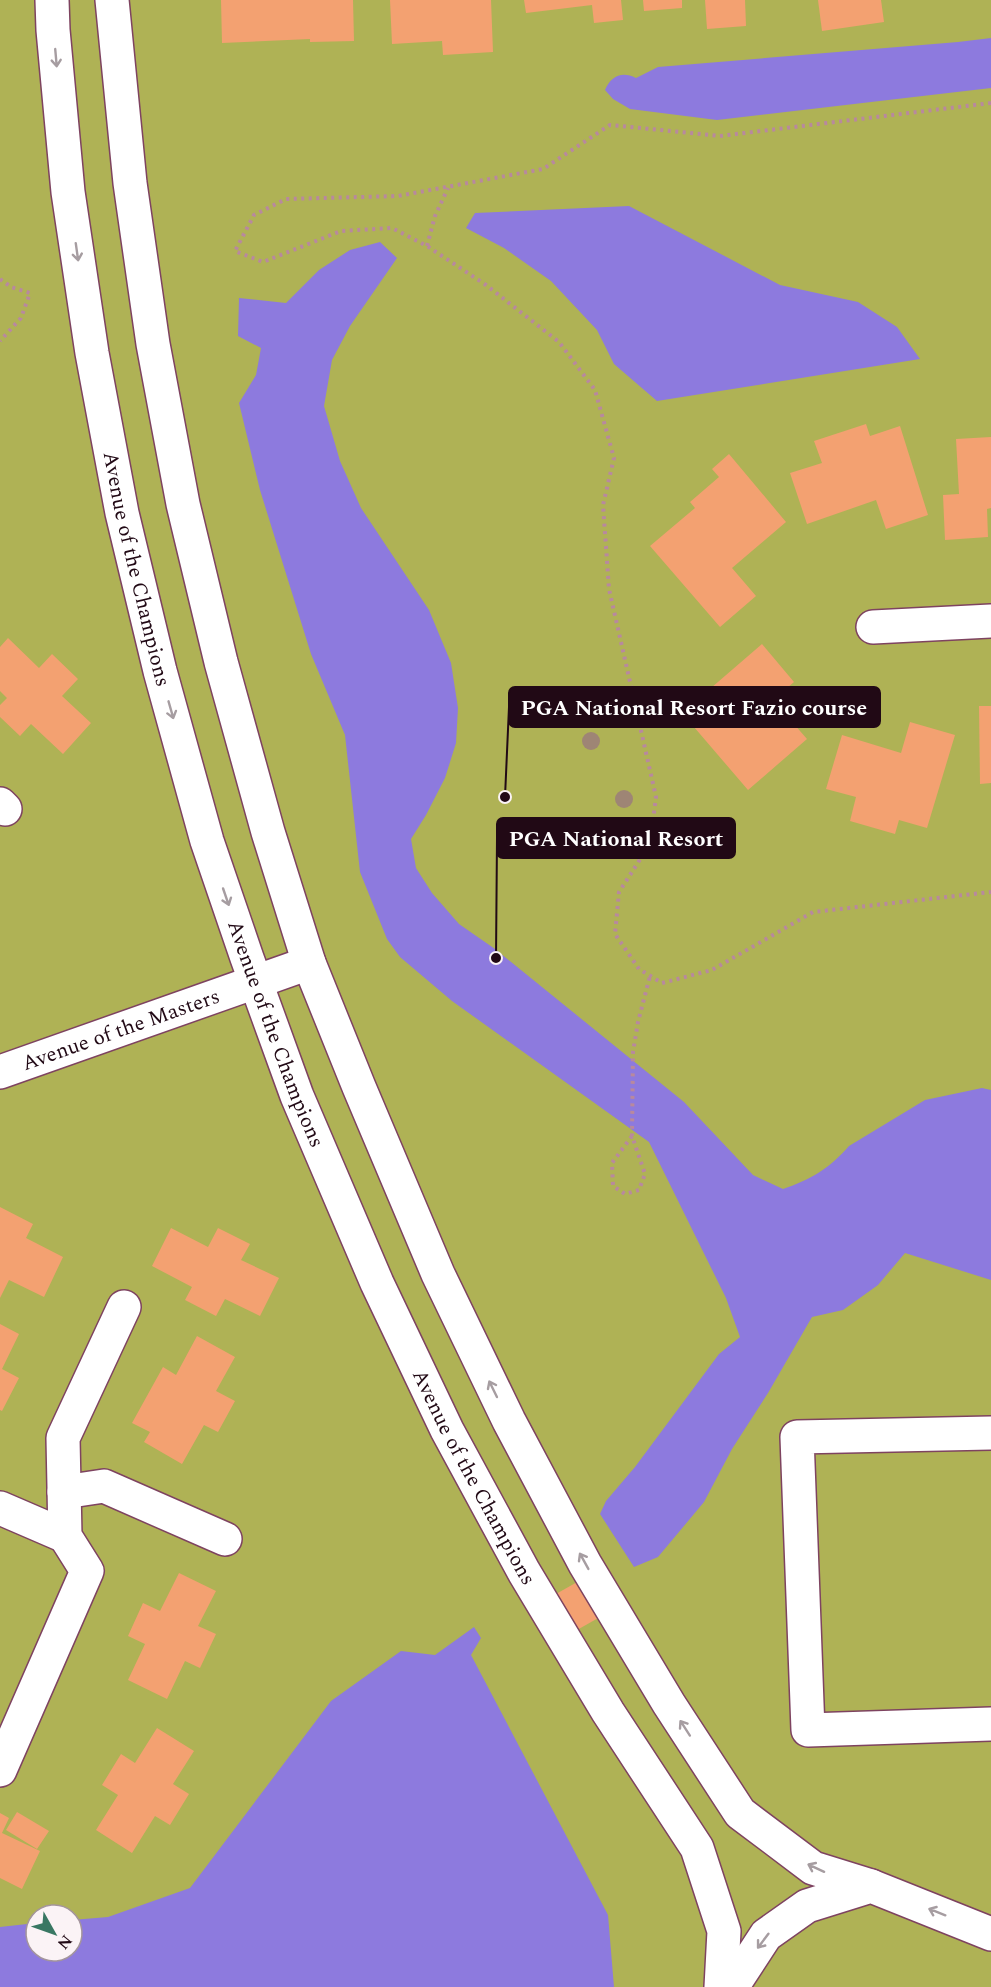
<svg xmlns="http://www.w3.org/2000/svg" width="991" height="1987" viewBox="0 0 991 1987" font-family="Spectral,serif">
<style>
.green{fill:#afb255;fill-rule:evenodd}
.water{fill:#8d7ade}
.building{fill:#f3a171}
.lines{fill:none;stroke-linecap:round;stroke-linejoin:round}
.minor-casing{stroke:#7e4360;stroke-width:36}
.path{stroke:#b8899e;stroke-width:4;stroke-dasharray:3 4.5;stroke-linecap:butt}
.minor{stroke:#fff;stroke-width:33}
.tree{fill:#9e8575}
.oneway{stroke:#a69da1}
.labels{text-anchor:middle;stroke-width:4.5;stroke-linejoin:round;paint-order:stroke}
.street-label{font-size:21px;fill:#210915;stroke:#fbf3f6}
.leader{fill:none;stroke:#210915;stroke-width:2}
.callout-dot{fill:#210915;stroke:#fbf3f6;stroke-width:2}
.callout{fill:#210915;stroke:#210915;stroke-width:2}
.callout-label{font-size:22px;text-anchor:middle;font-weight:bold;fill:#fff}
</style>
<rect width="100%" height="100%" fill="#fbc2db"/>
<path class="green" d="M0 0H991V1987H0ZM36 1915H72V1951H36Z"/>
<g class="water">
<path d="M991 38V88L717 120 630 109 613 99 605 90C611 76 622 71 636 78L658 67 958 42Z"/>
<polygon points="629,206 780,285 858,302 897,327 920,359 657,401 614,364 597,330 551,281 504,248 466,228 475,213"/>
<path d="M380 242 397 258 350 326 332 360 324 406 340 461 361 508 429 610 451 663 458 708 456 743 445 778 426 815 411 839 416 868 432 893 459 924 495 949 684 1102 753 1175 783 1189C810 1180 830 1168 849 1146L925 1100 982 1088 991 1090V1280L905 1253 878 1285 843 1310 812 1317 768 1393 732 1449 704 1502 658 1557 634 1567 600 1514 606 1501 635 1467 719 1354 740 1337 726 1298 649 1142 452 1001 400 957 387 939 360 872 345 735 311 654 260 490 239 403 256 375 261 348 238 336 239 298 286 303 319 270 350 250Z"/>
<polygon points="474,1627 481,1638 471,1655 608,1915 614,1987 0,1987 0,1927 36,1923 36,1951 72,1951 72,1920 108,1917 190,1888 331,1701 401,1651 435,1655"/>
</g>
<g class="building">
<polygon points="221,0 353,0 354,41 310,42 310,39 222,43"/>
<polygon points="390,0 491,0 493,52 443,55 442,41 392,44"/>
<polygon points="524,0 621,0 623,20 594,23 592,5 526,13"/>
<polygon points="643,0 682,0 682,8 644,11"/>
<polygon points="705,0 745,0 746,26 707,29"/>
<polygon points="818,0 881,0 884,22 822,31"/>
<polygon points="866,424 870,436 900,426 928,515 886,529 876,500 807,524 790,473 822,463 814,441"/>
<polygon points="991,437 991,508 987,509 988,537 945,540 943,495 959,494 956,439"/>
<polygon points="729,454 786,522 732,568 756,596 720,627 650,546 695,508 690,502 719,477 712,469"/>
<polygon points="8,638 39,668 52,654 78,679 62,696 91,723 63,754 31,724 20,736 0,717 0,705 7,698 0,691 0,647"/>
<polygon points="762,644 794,682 773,700 807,739 748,790 682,713"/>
<polygon points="979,706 991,706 991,783 980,784"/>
<polygon points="910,722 955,735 927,828 899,820 895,834 850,821 856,797 826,789 842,735 901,753"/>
<polygon points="0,1207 33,1224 26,1238 63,1257 44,1297 9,1280 0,1298"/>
<polygon points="171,1228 208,1247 218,1228 250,1244 241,1260 279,1278 260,1316 225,1299 216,1316 185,1300 192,1287 152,1266"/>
<polygon points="0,1324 19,1334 2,1369 19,1378 2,1411 0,1410"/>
<polygon points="197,1336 235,1357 216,1391 235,1401 218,1432 204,1425 182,1464 144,1442 150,1432 132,1423 163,1367 176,1375"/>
<polygon points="179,1573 216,1591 198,1626 216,1634 200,1668 185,1661 167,1699 128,1680 145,1644 128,1636 143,1603 160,1611"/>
<polygon points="579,1581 600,1617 577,1630 556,1594"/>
<polygon points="157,1728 194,1751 173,1784 189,1794 170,1825 155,1816 132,1853 96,1830 118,1795 102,1785 121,1754 135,1763"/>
<polygon points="17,1812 49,1831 37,1849 6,1830"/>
<polygon points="0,1813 9,1818 2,1833 40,1851 22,1889 0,1878"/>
</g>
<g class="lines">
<g class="minor-casing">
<g id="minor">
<path id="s1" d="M52 0 53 30 68 192 92 353 122 513 160 671 207 841 247 958 297 1096 377 1283 447 1430 524 1572 608 1712 697 1848 724 1931 721 1987"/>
<polyline points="112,0 130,183 153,344 183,504 221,662 268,832 309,963 359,1087 438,1274 509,1421 585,1564 669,1704 740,1813 813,1868 871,1886"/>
<polyline points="873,627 991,621"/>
<polyline points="0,804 5,809"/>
<path id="s2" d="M0 1072 309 963"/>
<polyline points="991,1433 797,1437 808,1730 991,1724"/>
<polyline points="64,1492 104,1486 225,1539"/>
<polyline points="0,1508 65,1536"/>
<polyline points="0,1770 87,1571 65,1536 63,1438 124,1307"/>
<polyline points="732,1987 766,1935 807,1906 871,1886 991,1934"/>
</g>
</g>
<g class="path">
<polyline points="991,103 720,136 610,125 543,169 398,196 286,199 254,215 235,251 263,262 341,231 392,228 427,246 486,285 559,342 595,390 614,458 603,505 609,589 656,797 650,844 619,892 615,934 639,969 662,983 712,970 813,912 991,892"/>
<polyline points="427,246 435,216 448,188"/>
<polyline points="0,279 11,287 30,293 21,318 0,341"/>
<polyline points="632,1136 612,1163 613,1186 625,1194 639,1190 645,1174 632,1136 633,1052 638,1022 650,976"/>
</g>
<use href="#minor" class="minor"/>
</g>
<g class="tree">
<circle cx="591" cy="741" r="9"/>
<circle cx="624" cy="799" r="9"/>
</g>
<defs><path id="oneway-shaft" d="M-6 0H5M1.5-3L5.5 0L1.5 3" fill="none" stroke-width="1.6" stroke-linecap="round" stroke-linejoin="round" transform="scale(1.5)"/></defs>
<g class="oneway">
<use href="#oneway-shaft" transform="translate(56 58) rotate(85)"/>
<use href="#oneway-shaft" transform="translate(77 252) rotate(82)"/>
<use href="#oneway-shaft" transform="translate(171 710) rotate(74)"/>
<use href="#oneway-shaft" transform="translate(226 897) rotate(71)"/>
<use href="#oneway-shaft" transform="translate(493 1389) rotate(-116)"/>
<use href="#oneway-shaft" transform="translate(584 1561) rotate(-119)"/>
<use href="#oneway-shaft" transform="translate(685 1728) rotate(-123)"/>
<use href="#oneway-shaft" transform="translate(816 1868) rotate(-155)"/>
<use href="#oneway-shaft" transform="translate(937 1912) rotate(-158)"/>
<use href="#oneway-shaft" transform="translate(763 1941) rotate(127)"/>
</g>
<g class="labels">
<g class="street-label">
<text dy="7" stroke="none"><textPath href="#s1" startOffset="576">Avenue of the Champions</textPath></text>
<text dy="7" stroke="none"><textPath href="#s2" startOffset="128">Avenue of the Masters</textPath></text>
<text dy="7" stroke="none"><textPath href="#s1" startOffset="1062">Avenue of the Champions</textPath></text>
<text dy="7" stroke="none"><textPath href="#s1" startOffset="1548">Avenue of the Champions</textPath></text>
</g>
</g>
<path class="leader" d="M505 797L509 707M496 958L497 838"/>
<g class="callout-dot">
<circle cx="505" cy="797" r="6"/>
<circle cx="496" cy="958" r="6"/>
</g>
<g class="callout">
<rect x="509" y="687" width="371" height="40" rx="6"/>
<rect x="497" y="818" width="238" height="40" rx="6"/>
</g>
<g class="callout-label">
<text x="694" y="715">PGA National Resort Fazio course</text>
<text x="616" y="846">PGA National Resort</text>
</g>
<g transform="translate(54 1933) rotate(130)"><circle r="28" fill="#fbf3f6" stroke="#a4959c" stroke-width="1.5"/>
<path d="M0-4.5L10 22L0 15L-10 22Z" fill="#397763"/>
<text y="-9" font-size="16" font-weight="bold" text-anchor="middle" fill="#210915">N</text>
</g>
</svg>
